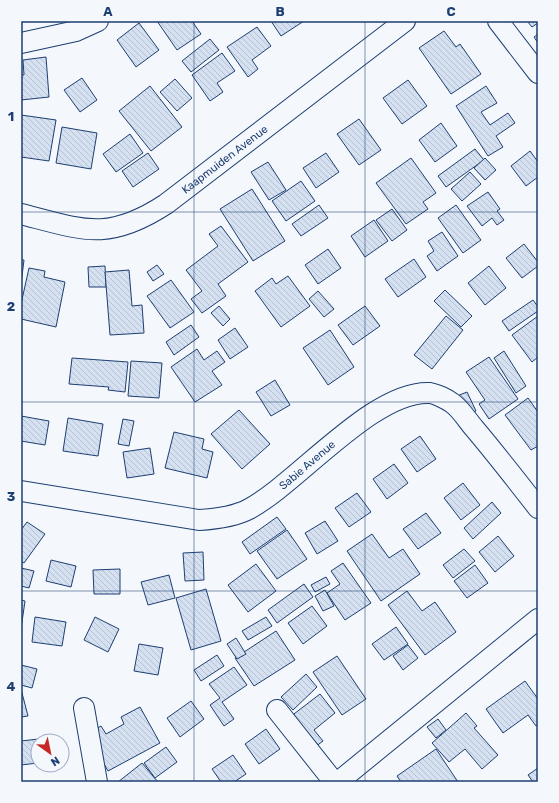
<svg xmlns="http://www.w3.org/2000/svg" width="559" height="803" viewBox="0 0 559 803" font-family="Rubik,sans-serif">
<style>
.building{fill:url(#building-back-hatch);stroke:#1d3f73}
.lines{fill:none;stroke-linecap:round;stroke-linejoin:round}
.street-casing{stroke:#1d3f73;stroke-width:22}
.street{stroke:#f4f7fb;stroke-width:20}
.grid{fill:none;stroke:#1d3f73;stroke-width:1;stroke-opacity:0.55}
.labels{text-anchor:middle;stroke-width:3;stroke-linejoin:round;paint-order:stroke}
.street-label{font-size:11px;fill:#1d3f73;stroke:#f4f7fb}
.neatline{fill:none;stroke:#1d3f73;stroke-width:1.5}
.grid-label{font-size:13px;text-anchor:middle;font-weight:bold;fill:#1d3f73}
</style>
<defs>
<pattern id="building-back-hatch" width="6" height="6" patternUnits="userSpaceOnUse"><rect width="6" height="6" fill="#d5e0f0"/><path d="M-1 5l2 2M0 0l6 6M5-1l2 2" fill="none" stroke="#b6c1d1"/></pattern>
</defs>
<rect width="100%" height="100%" fill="#f4f7fb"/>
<g class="building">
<polygon points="157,21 192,21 201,34 177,50"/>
<polygon points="271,21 304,21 281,36"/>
<polygon points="527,21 538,21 538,23 532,27"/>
<polygon points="139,23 159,50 136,67 117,40"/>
<polygon points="257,27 271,46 252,60 258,69 248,77 227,47"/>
<polygon points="444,31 456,47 460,44 481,74 451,94 419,48"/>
<polygon points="538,34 538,43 534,37"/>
<polygon points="210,39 219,50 191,72 182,61"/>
<polygon points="222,53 235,71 217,83 223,92 210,101 192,75"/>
<polygon points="46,57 49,97 21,100 21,75 24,75 23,60"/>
<polygon points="82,78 97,100 80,112 64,90"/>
<polygon points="175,79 192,98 177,111 160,92"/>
<polygon points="408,80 427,106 402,124 383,98"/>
<polygon points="150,86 182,127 151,151 119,111"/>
<polygon points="486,86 497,103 481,112 490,125 508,113 515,123 496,136 503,147 488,156 456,106"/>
<polygon points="21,115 56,120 49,161 21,157"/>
<polygon points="359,119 381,150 359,165 337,134"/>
<polygon points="441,123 457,146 435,162 419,140"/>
<polygon points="62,127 97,133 91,169 56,163"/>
<polygon points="130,134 143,153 116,172 103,154"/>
<polygon points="475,149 484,160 446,187 438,176"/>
<polygon points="530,151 538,162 538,177 526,186 511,166"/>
<polygon points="148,153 159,169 133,187 122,171"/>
<polygon points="326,153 339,172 316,188 303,168"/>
<polygon points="411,158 436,193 423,202 428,209 406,224 376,183"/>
<polygon points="485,158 496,170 485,180 474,168"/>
<polygon points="268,162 286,190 269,200 251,172"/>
<polygon points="470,172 481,184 462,201 451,189"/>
<polygon points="301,181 315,201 286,221 272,201"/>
<polygon points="252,189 285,241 253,261 220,209"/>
<polygon points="488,192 500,209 497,211 504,220 497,225 492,218 482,226 467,206"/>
<polygon points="319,205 328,218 301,236 292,224"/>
<polygon points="456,205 481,240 463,253 438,218"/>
<polygon points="392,209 407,230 392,241 376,220"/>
<polygon points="374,220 388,241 365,257 351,236"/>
<polygon points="221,226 248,262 218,284 226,296 202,313 191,299 202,291 186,270 218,246 209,234"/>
<polygon points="442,232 458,256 437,271 427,256 434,251 428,241"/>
<polygon points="524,244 538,262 538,266 522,278 506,258"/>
<polygon points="328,249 341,268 318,284 305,265"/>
<polygon points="414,259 426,277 398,297 385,279"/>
<polygon points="21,260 24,260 21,284"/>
<polygon points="157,265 164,274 153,281 147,272"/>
<polygon points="105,266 106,287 89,287 88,267"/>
<polygon points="489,266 506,288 485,305 468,283"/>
<polygon points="29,268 45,271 44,277 65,282 56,327 21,319 21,304"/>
<polygon points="129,270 132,306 142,305 144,333 110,335 105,272"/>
<polygon points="288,276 310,306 281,327 255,291 272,278 276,284"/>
<polygon points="171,280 194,312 170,328 147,296"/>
<polygon points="445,290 472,316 461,327 434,301"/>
<polygon points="318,291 334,309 324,317 309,299"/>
<polygon points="533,300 538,307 538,311 509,331 502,321"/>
<polygon points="219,306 230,319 223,326 211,313"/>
<polygon points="365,306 380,326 353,345 338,325"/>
<polygon points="446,316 463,330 432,369 414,355"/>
<polygon points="538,316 538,357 532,362 512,335"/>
<polygon points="191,325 199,337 174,355 166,342"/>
<polygon points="235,328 248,347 230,359 218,340"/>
<polygon points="330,330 354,367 328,385 303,348"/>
<polygon points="197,349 204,360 217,351 225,362 212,371 222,385 195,402 171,367"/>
<polygon points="504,351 526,386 516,393 494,358"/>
<polygon points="489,357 518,399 489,419 479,404 485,400 466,372"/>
<polygon points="72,358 128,362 125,392 108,390 109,387 69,384"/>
<polygon points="131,361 162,363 159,398 128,396"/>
<polygon points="275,380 290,405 271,416 256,392"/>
<polygon points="467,392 476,411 466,415 457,396"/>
<polygon points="528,398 538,412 538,446 531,450 505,415"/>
<polygon points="239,410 270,444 242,469 211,434"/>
<polygon points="21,416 49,421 45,445 21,441"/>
<polygon points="68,418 103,424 98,456 63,451"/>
<polygon points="123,419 134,421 129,446 118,444"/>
<polygon points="174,432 204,439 202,449 213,452 207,478 165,468"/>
<polygon points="420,436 436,459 417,472 401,449"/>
<polygon points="150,448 154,474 127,478 123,452"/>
<polygon points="394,464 408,483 387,499 373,479"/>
<polygon points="463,483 480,505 461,520 444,498"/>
<polygon points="357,493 371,512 349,527 335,508"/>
<polygon points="492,502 501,513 473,539 464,528"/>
<polygon points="426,513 441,533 418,549 403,529"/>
<polygon points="277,517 286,529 250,554 242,542"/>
<polygon points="325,521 338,541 317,554 305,533"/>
<polygon points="27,522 45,534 24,563 21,561 21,530"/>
<polygon points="287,530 307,559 277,579 257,551"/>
<polygon points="372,534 389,558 403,549 420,574 381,601 347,551"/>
<polygon points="498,536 514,556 495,572 479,552"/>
<polygon points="464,549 475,561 453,578 443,565"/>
<polygon points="203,552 204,580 185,581 183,553"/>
<polygon points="51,560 76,566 71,587 46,581"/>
<polygon points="343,563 371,603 345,620 327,593 340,584 331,571"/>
<polygon points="256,564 276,591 248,612 228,585"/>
<polygon points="475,565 488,583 467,598 454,581"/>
<polygon points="21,568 34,571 29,588 21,586"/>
<polygon points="120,569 120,594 94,594 93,570"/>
<polygon points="169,575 175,598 148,605 141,582"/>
<polygon points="326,577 330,584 315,592 311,585"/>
<polygon points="304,584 313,597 277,623 268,610"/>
<polygon points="206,589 221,641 191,650 176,598"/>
<polygon points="325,590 334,606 323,611 315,596"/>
<polygon points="407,591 422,611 435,602 456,632 425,655 388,605"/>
<polygon points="21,600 25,601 21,629"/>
<polygon points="312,606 327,626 303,644 288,623"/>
<polygon points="35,617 66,622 62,646 32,642"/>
<polygon points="95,617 119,629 108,652 84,640"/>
<polygon points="266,617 272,626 248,640 242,631"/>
<polygon points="396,627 408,644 384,660 372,644"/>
<polygon points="276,631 295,660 254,686 235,658"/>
<polygon points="236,638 246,654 237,659 227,644"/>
<polygon points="139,644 163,648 158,675 134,671"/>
<polygon points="408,645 418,658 403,670 393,656"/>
<polygon points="217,655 224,666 201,681 194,670"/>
<polygon points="337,656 366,699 342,715 313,672"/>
<polygon points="21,665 37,669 32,688 21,685"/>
<polygon points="234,667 247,685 222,702 234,719 224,726 210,705 220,698 209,684"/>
<polygon points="306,674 317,687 293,710 281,697"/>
<polygon points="525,681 538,699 538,724 536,726 528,715 503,733 486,709"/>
<polygon points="21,689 28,716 21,717"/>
<polygon points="320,694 335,713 314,730 323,741 315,747 290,717"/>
<polygon points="191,701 204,719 180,737 167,718"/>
<polygon points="140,707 160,743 108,771 87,734 101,726 106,734 124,724 121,717"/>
<polygon points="466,713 477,726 474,728 498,755 482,769 465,749 449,762 432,743"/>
<polygon points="438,719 446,730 436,738 427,727"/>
<polygon points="266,729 280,749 259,764 245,744"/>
<polygon points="56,737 57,741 38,741 38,763 21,765 21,741"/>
<polygon points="166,747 177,762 155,778 144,763"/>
<polygon points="436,749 458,782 401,782 397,776"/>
<polygon points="233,755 246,774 234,782 221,782 212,769"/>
<polygon points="142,763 158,782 118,782"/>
<polygon points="538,768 538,782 533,782 528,775"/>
</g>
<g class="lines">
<g class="street-casing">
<g id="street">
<polyline points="498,21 538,73"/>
<polyline points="21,43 76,31 98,21"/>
<path id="s1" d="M21 214C83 230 108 242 166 204L405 21"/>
<path id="s2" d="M21 491 199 520C216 519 234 517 249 509 299 482 373 390 430 393 436 394 447 399 452 403 460 408 467 420 474 428 496 454 517 481 538 508"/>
<polyline points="84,708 97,782"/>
<polyline points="277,710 334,782"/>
<polyline points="338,782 538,619"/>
</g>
</g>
<use href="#street" class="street"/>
</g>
<path class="grid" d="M194 21V782M365 21V782M21 212H538M21 402H538M21 591H538"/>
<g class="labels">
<g class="street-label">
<text dy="4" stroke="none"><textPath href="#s1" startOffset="226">Kaapmuiden Avenue</textPath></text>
<text dy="4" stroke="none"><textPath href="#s2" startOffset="305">Sabie Avenue</textPath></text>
</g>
</g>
<rect width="559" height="803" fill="none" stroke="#f4f7fb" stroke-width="44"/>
<g transform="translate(50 753) rotate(147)"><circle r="19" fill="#f4f7fb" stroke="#9eadc5"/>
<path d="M0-3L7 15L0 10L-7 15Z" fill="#c62828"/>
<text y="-6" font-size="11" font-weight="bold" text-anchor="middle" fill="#1d3f73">N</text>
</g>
<rect x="22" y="22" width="515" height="759" class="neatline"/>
<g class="grid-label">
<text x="108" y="16">A</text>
<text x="280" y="16">B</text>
<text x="451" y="16">C</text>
<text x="11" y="121">1</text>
<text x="11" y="311">2</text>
<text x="11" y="501">3</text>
<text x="11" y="691">4</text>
</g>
</svg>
